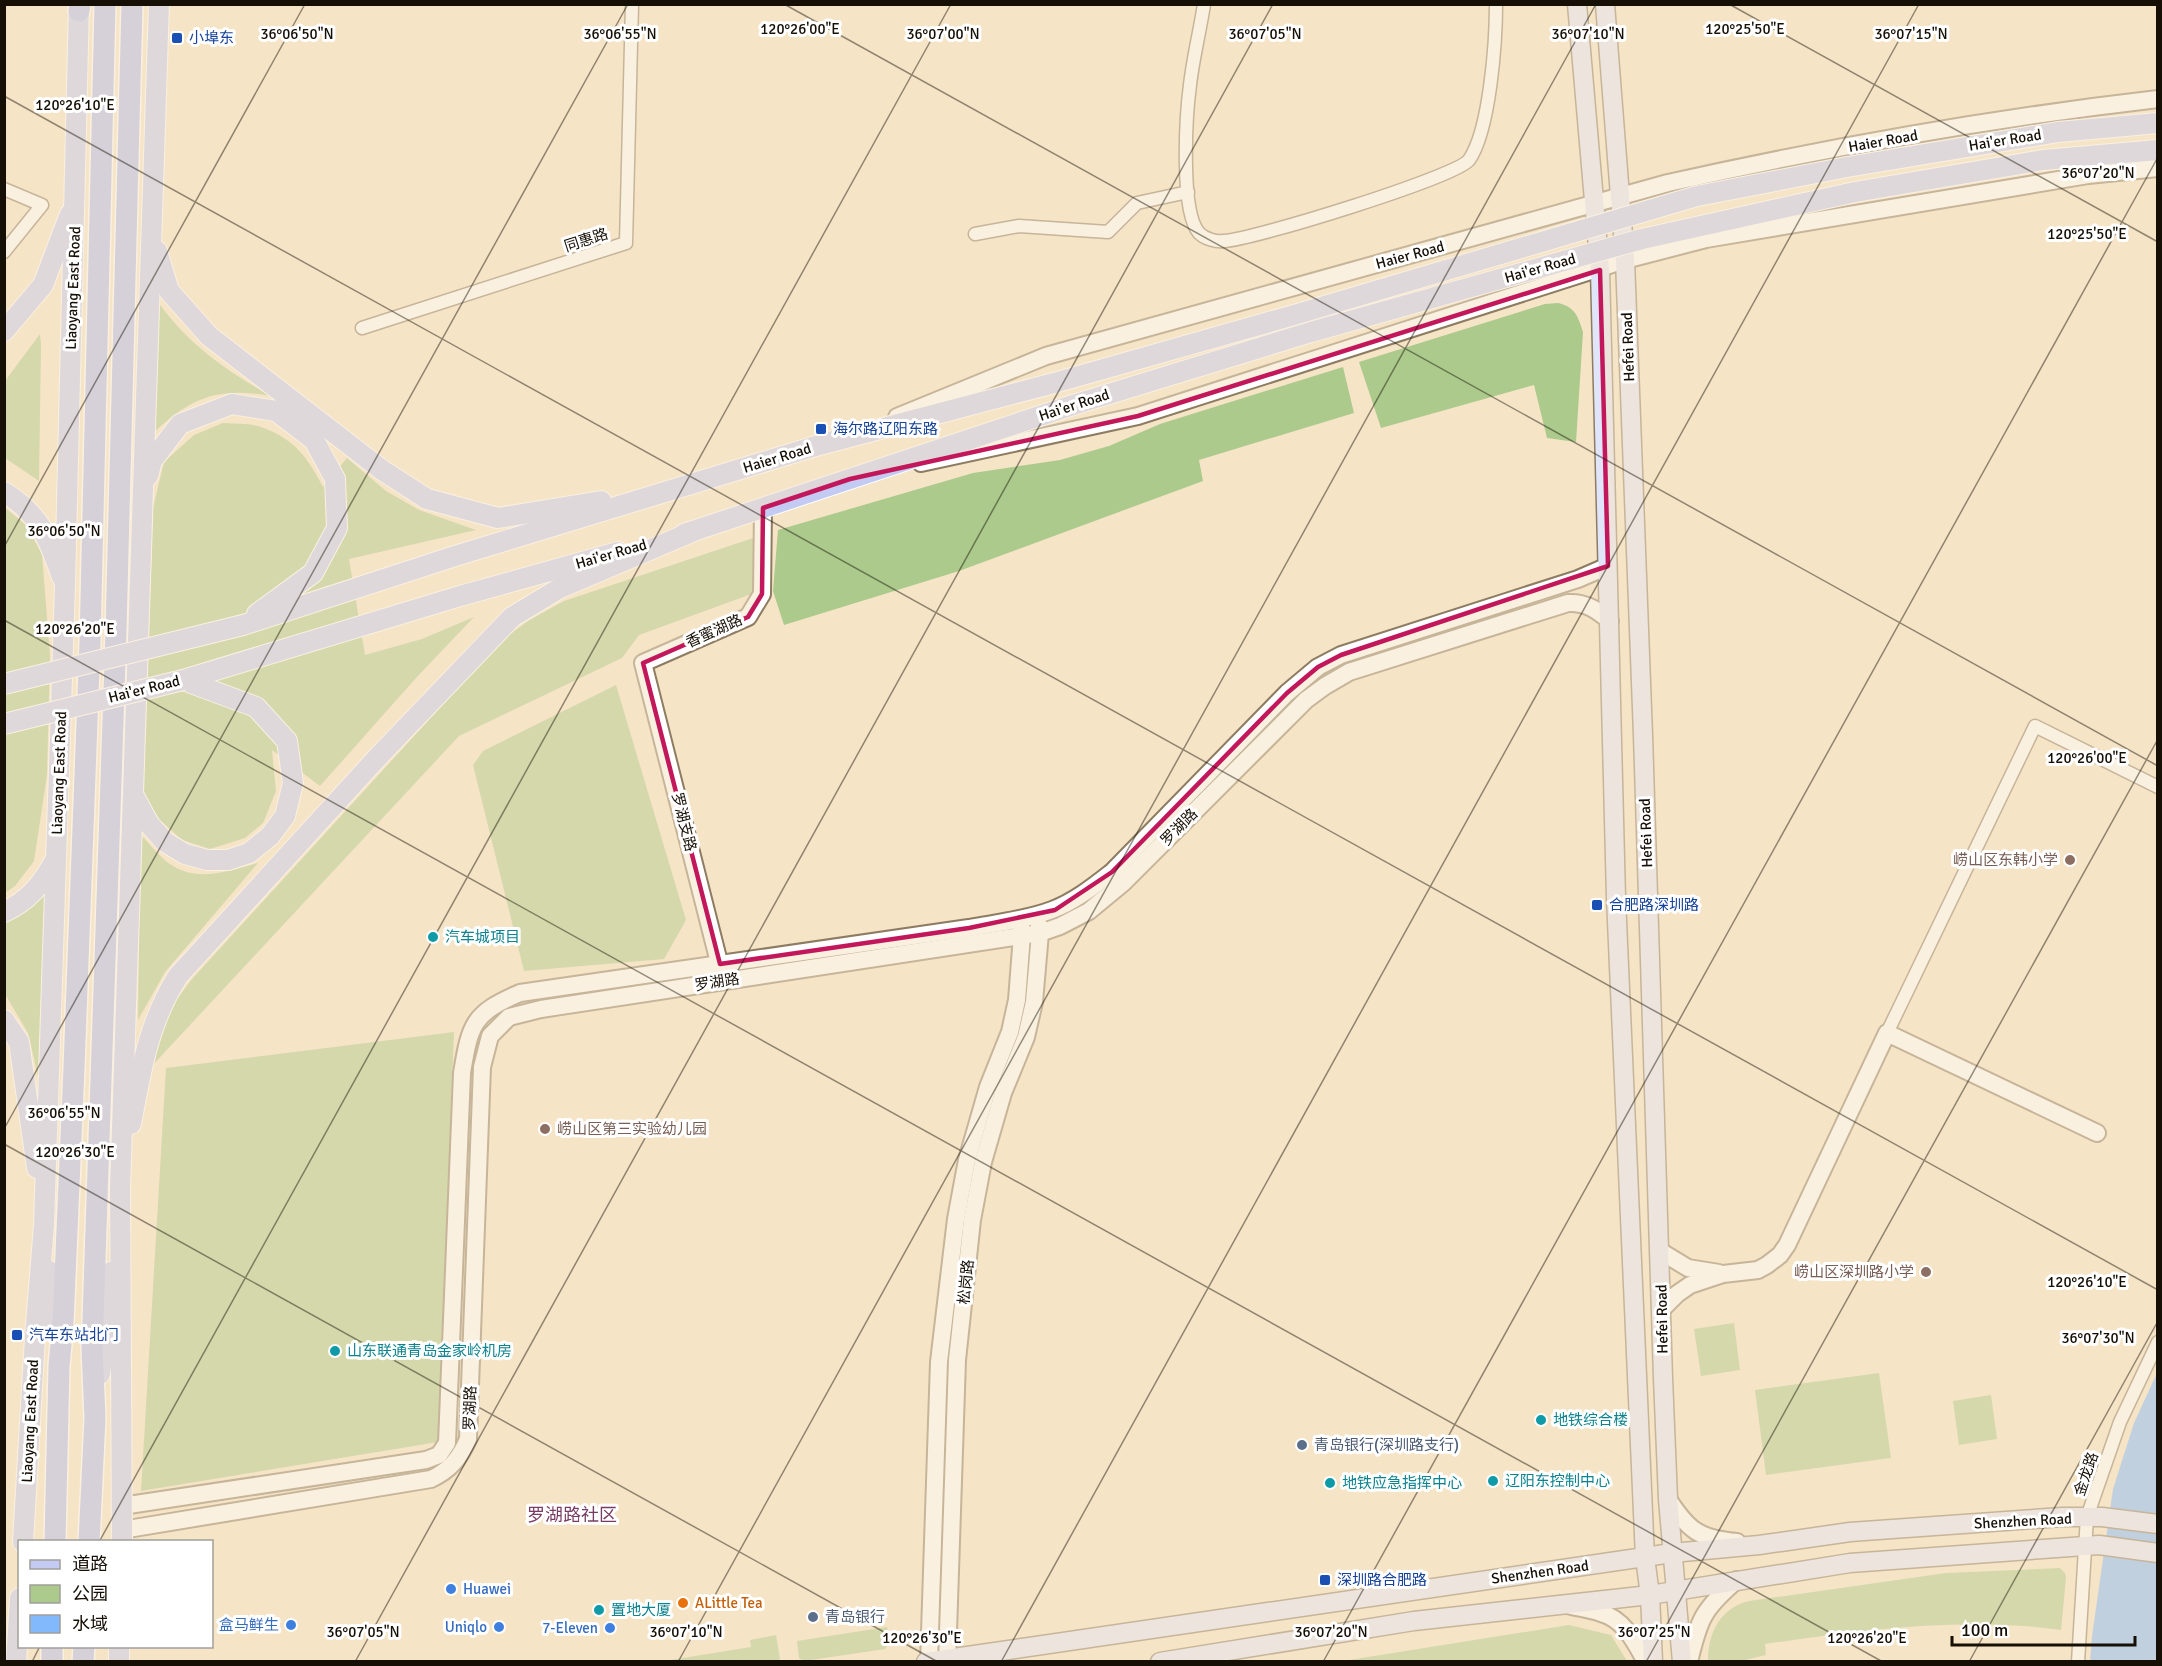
<svg xmlns="http://www.w3.org/2000/svg" width="2162" height="1666" viewBox="0 0 2162 1666" font-family="Signika,'Noto Sans SC',sans-serif">
<style>
.green{fill:#abca8b}
.water{fill:#82b9fd}
.lines{fill:none;stroke-linecap:round;stroke-linejoin:round}
.minor-casing{stroke:#8d7c62;stroke-width:15}
.tertiary-casing{stroke:#8d7c62;stroke-width:20}
.secondary-casing{stroke:#8d7c62;stroke-width:21}
.primary-casing{stroke:#fff;stroke-width:22}
.trunk-casing{stroke:#fff;stroke-width:24}
.minor{stroke:#fff;stroke-width:12}
.tertiary{stroke:#fff;stroke-width:16}
.secondary{stroke:#e1e5f9;stroke-width:18}
.primary{stroke:#c3cbf3;stroke-width:20}
.trunk{stroke:#afbaef;stroke-width:21}
.primary-bridge-casing{stroke:#fff;stroke-width:22;stroke-linecap:butt}
.primary-bridge{stroke:#c3cbf3;stroke-width:20}
.marked{fill:none;stroke:#c2185b;stroke-width:4.5;stroke-linejoin:round}
.ticks{fill:none;stroke:#150f05;stroke-width:1.5;stroke-opacity:0.45}
.transit-dot{fill:#1a4fb4;stroke:#fff;stroke-width:2}
.education-dot{fill:#8d6e63;stroke:#fff;stroke-width:2}
.culture-dot{fill:#0f9aa8;stroke:#fff;stroke-width:2}
.service-dot{fill:#5c6f8a;stroke:#fff;stroke-width:2}
.shop-dot{fill:#3f7fe0;stroke:#fff;stroke-width:2}
.food-dot{fill:#e8710a;stroke:#fff;stroke-width:2}
.labels{text-anchor:middle;stroke-width:6;stroke-linejoin:round;paint-order:stroke}
.transit-label{font-size:15px;fill:#164399;stroke:#fff;text-anchor:start}
.street-label{font-size:15px;fill:#150f05;stroke:#fff}
.education-label{font-size:15px;fill:#785e54;stroke:#fff;text-anchor:end}
.culture-label{font-size:15px;fill:#0d838f;stroke:#fff;text-anchor:start}
.service-label{font-size:15px;fill:#4e5e75;stroke:#fff;text-anchor:start}
.shop-label{font-size:15px;fill:#366cbe;stroke:#fff;text-anchor:end}
.food-label{font-size:15px;fill:#c56008;stroke:#fff;text-anchor:start}
.quarter-label{font-size:18px;fill:#783b63;stroke:#fff}
.ticks-label{font-size:15px;text-anchor:middle;fill:#150f05;stroke:#fff;stroke-width:6;stroke-linejoin:round;paint-order:stroke}
</style>
<rect width="100%" height="100%" fill="#f6e4c7"/>
<g class="green">
<path d="M153 295C185 342 223 369 271 396 217 386 189 398 150 436Z"/>
<path d="M1558 303C1575 307 1578 316 1583 332L1576 442 1547 438 1534 385 1381 428 1359 362 1545 304Z"/>
<polygon points="40,334 41,344 39,481 5,458 5,381"/>
<polygon points="1343,367 1354,413 1199,460 1203,481 959,571 784,625 773,591 778,530 973,473 1060,460 1109,446 1160,424"/>
<path d="M223 423C235 424 250 423 261 427 294 439 307 456 323 487L347 458 386 491 419 510 476 530 349 559 365 655 422 639 474 617 416 678 320 786 272 750 276 791 263 823 245 838 210 849 182 840 159 819 142 790 143 715 148 666 153 508 164 462 194 435Z"/>
<polygon points="4,507 26,525 42,554 50,656 47,775 34,861 15,886 5,893"/>
<polygon points="756,537 757,592 639,635 622,658 459,736 150,1068 166,1014 192,979 501,641 528,621 564,601"/>
<polygon points="616,685 686,920 664,959 524,971 473,765 483,751"/>
<path d="M140 834C149 843 157 854 167 862 196 884 227 871 258 863L165 972 138 1020Z"/>
<path d="M49 885 41 1089 28 1033 5 994 4 918C24 914 37 901 49 885Z"/>
<polygon points="454,1032 438,1442 141,1491 166,1068"/>
<polygon points="1734,1323 1740,1370 1701,1376 1694,1329"/>
<polygon points="1879,1373 1891,1458 1766,1475 1755,1390"/>
<polygon points="1991,1395 1997,1439 1959,1445 1953,1401"/>
<path d="M2060 1568 2065 1573 2066 1578 2061 1630C1963 1616 1862 1630 1765 1644L1766 1655 1741 1661H1708C1708 1633 1720 1608 1749 1601L1946 1573Z"/>
<polygon points="1569,1625 1611,1635 1627,1661 1343,1661"/>
<polygon points="887,1627 890,1642 885,1649 804,1661 799,1658 797,1641"/>
<polygon points="776,1635 780,1659 777,1661 664,1661 751,1647 750,1640"/>
</g>
<polygon class="water" points="2157,1373 2157,1661 2090,1662 2092,1636 2113,1489 2134,1423"/>
<g class="lines">
<g class="minor-casing">
<g id="minor">
<path d="M1204 4C1200 31 1193 58 1190 85 1186 115 1180 211 1199 233 1205 239 1216 242 1224 241 1252 240 1456 177 1469 160 1490 130 1496 41 1496 4"/>
<polyline points="4,189 42,205 4,252"/>
<polyline points="975,234 1019,226 1108,232 1137,203 1188,192"/>
<polyline points="362,328 626,243 632,4"/>
<polyline points="1887,1033 2035,726 2158,787"/>
<polyline points="2078,1662 2087,1517 2120,1422 2158,1342"/>
</g>
</g>
<g class="tertiary-casing">
<g id="tertiary">
<path d="M897 417 1046 356 1668 183C1830 147 1993 118 2158 99"/>
<polyline points="921,463 1138,416 1625,260 1706,239 2088,175 2158,168"/>
<polyline points="722,974 643,663 748,617 762,594 763,508"/>
<polyline points="1660,1251 1688,1268 1719,1273"/>
<polyline points="1662,1309 1677,1294 1690,1285 1723,1274 1758,1270 1767,1265 1780,1255 1787,1245 1887,1033 2097,1133"/>
<path d="M1668 1499C1688 1530 1699 1539 1737 1542"/>
<path d="M122 1506 426 1460 439 1455 447 1443 462 1073C470 1024 473 1013 520 993L969 928C996 923 1026 920 1052 910 1074 902 1094 886 1112 872L1287 693 1318 667 1341 655 1578 579 1608 566"/>
<path d="M122 1530 431 1479C450 1470 460 1458 468 1439L482 1067 490 1036 509 1017 541 1009 1040 933 1060 926 1089 911 1123 883 1306 700 1325 686 1349 672 1568 603C1586 602 1597 610 1610 621"/>
<path d="M1568 1605C1579 1608 1590 1609 1601 1613 1624 1619 1635 1642 1646 1662"/>
<polyline points="929,1662 939,1362 956,1219 967,1160 988,1087 1010,1032 1017,1000 1022,935 1021,925"/>
<polyline points="947,1662 957,1360 972,1220 983,1162 1003,1093 1026,1037 1034,1002 1040,933 1039,925"/>
<path d="M1689 1662C1699 1619 1703 1609 1737 1580"/>
</g>
</g>
<g class="secondary-casing">
<g id="secondary">
<polyline points="1577,4 1600,270 1616,898 1645,1558 1650,1595 1653,1662"/>
<polyline points="1605,4 1625,260 1643,735 1663,1378 1668,1499 1682,1662"/>
<polyline points="926,1662 1672,1553 1759,1545 1850,1532 2062,1517 2102,1517 2158,1524"/>
<polyline points="1160,1662 1414,1621 1650,1595 1850,1563 2099,1545 2158,1553"/>
</g>
</g>
<g class="primary-casing">
<g id="primary">
<polyline points="157,251 169,291 209,336 382,470 427,499 498,518 601,501"/>
<polyline points="4,331 43,285 70,214"/>
<polyline points="148,476 152,461 180,424 232,404 276,411 314,440 335,479 337,528 313,573 257,614"/>
<path d="M4 492C41 515 48 538 62 577"/>
<polyline points="684,534 1073,405"/>
<polyline points="243,625 455,556 819,445 1054,383"/>
<polyline points="183,680 460,596 618,552"/>
<polyline points="135,798 149,824 165,842 185,854 207,860 228,860 249,853 270,836 285,816 293,783 287,741 256,707 183,680"/>
<path d="M4 912C28 901 42 884 54 862"/>
<polyline points="4,1020 19,1042 37,1168"/>
<path d="M131 1124C141 1071 148 1023 178 976L376 759 512 617 560 588 694 531"/>
<polyline points="49,1271 56,1335"/>
<polyline points="100,1374 111,1272"/>
<polyline points="23,1542 35,1337 44,1225 65,586 79,4"/>
<polyline points="122,1542 120,1188 159,4"/>
<polyline points="16,1662 20,1598"/>
<polyline points="119,1662 119,1646"/>
</g>
</g>
<g class="trunk-casing">
<g id="trunk">
<polyline points="79,11 80,4"/>
<polyline points="55,1542 59,1366 63,1323 74,1068 90,642 105,4"/>
<polyline points="89,1542 95,1418 92,1349 116,631 132,4"/>
<polyline points="52,1662 52,1646"/>
<polyline points="83,1662 84,1646"/>
</g>
</g>
<use href="#minor" class="minor"/>
<use href="#tertiary" class="tertiary"/>
<use href="#secondary" class="secondary"/>
<use href="#primary" class="primary"/>
<use href="#trunk" class="trunk"/>
<g class="primary-bridge-casing">
<g id="primary-bridge">
<polyline points="1054,383 1294,315 1697,196 1847,167 2058,132 2158,123"/>
<polyline points="1073,405 1311,332 1642,239 1855,192 2043,160 2158,150"/>
<polyline points="4,684 243,625"/>
<polyline points="4,724 183,680"/>
</g>
</g>
<use href="#primary-bridge" class="primary-bridge"/>
</g>
<path d="M0 0H2162V1666H0ZM1600 270 1608 566 1341 655 1318 667 1287 693 1112 872 1055 910 969 928 720 964 643 663 748 617 762 594 763 508 850 479 1138 416Z" fill="#f6e4c7" fill-opacity=".55" fill-rule="evenodd"/>
<path class="marked" d="M1600 270 1608 566 1341 655 1318 667 1287 693 1112 872 1055 910 969 928 720 964 643 663 748 617 762 594 763 508 850 479 1138 416Z"/>
<path class="ticks" d="M784 4 2158 766M1729 4 2158 242M4 96 2158 1290M4 547 305 4M4 620 1883 1662M4 1129 628 4M4 1144 938 1662M99 1542 951 4M32 1662 40 1646M355 1662 1273 4M678 1662 1596 4M1001 1662 1919 4M1323 1662 2158 157M1646 1662 2158 739M1969 1662 2158 1321"/>
<g class="transit-dot">
<rect x="171" y="32" width="12" height="12" rx="3"/>
<rect x="815" y="423" width="12" height="12" rx="3"/>
<rect x="1591" y="899" width="12" height="12" rx="3"/>
<rect x="11" y="1329" width="12" height="12" rx="3"/>
<rect x="1319" y="1574" width="12" height="12" rx="3"/>
</g>
<g class="education-dot">
<circle cx="2070" cy="860" r="6"/>
<circle cx="545" cy="1129" r="6"/>
<circle cx="1926" cy="1272" r="6"/>
</g>
<g class="culture-dot">
<circle cx="433" cy="937" r="6"/>
<circle cx="335" cy="1351" r="6"/>
<circle cx="1541" cy="1420" r="6"/>
<circle cx="1493" cy="1481" r="6"/>
<circle cx="1330" cy="1483" r="6"/>
<circle cx="599" cy="1610" r="6"/>
</g>
<g class="service-dot">
<circle cx="1302" cy="1445" r="6"/>
<circle cx="813" cy="1617" r="6"/>
</g>
<g class="shop-dot">
<circle cx="451" cy="1589" r="6"/>
<circle cx="291" cy="1625" r="6"/>
<circle cx="499" cy="1627" r="6"/>
<circle cx="610" cy="1628" r="6"/>
</g>
<circle class="food-dot" cx="683" cy="1603" r="6"/>
<g class="labels">
<g class="transit-label">
<text x="189" y="43">小埠东</text>
<text x="833" y="434">海尔路辽阳东路</text>
<text x="1609" y="910">合肥路深圳路</text>
<text x="29" y="1340">汽车东站北门</text>
<text x="1337" y="1585">深圳路合肥路</text>
</g>
<g class="street-label">
<text transform="translate(2005 140) rotate(-9)" y="5">Hai'er Road</text>
<text transform="translate(1883 141) rotate(-10)" y="5">Haier Road</text>
<text transform="translate(586 240) rotate(-18)" y="5">同惠路</text>
<text transform="translate(1410 255) rotate(-15)" y="5">Haier Road</text>
<text transform="translate(1540 268) rotate(-16)" y="5">Hai'er Road</text>
<text transform="translate(73 288) rotate(-88)" y="5">Liaoyang East Road</text>
<text transform="translate(1628 347) rotate(-92)" y="5">Hefei Road</text>
<text transform="translate(1074 405) rotate(-18)" y="5">Hai'er Road</text>
<text transform="translate(777 458) rotate(-17)" y="5">Haier Road</text>
<text transform="translate(611 554) rotate(-16)" y="5">Hai'er Road</text>
<text transform="translate(714 631) rotate(-24)" y="5">香蜜湖路</text>
<text transform="translate(144 689) rotate(-14)" y="5">Hai'er Road</text>
<text transform="translate(59 773) rotate(-88)" y="5">Liaoyang East Road</text>
<text transform="translate(684 822) rotate(76)" y="5">罗湖支路</text>
<text transform="translate(1179 827) rotate(-45)" y="5">罗湖路</text>
<text transform="translate(1646 833) rotate(-92)" y="5">Hefei Road</text>
<text transform="translate(717 982) rotate(-9)" y="5">罗湖路</text>
<text transform="translate(966 1282) rotate(-84)" y="5">松岗路</text>
<text transform="translate(1662 1319) rotate(-91)" y="5">Hefei Road</text>
<text transform="translate(470 1408) rotate(-88)" y="5">罗湖路</text>
<text transform="translate(30 1421) rotate(-87)" y="5">Liaoyang East Road</text>
<text transform="translate(2086 1474) rotate(-71)" y="5">金龙路</text>
<text transform="translate(2023 1521) rotate(-3)" y="5">Shenzhen Road</text>
<text transform="translate(1540 1572) rotate(-8)" y="5">Shenzhen Road</text>
</g>
<g class="education-label">
<text x="2058" y="865">崂山区东韩小学</text>
<text x="557" y="1134" text-anchor="start">崂山区第三实验幼儿园</text>
<text x="1914" y="1277">崂山区深圳路小学</text>
</g>
<g class="culture-label">
<text x="445" y="942">汽车城项目</text>
<text x="347" y="1356">山东联通青岛金家岭机房</text>
<text x="1553" y="1425">地铁综合楼</text>
<text x="1505" y="1486">辽阳东控制中心</text>
<text x="1342" y="1488">地铁应急指挥中心</text>
<text x="611" y="1615">置地大厦</text>
</g>
<g class="service-label">
<text x="1314" y="1450">青岛银行(深圳路支行)</text>
<text x="825" y="1622">青岛银行</text>
</g>
<g class="shop-label">
<text x="463" y="1594" text-anchor="start">Huawei</text>
<text x="279" y="1630">盒马鲜生</text>
<text x="487" y="1632">Uniqlo</text>
<text x="598" y="1633">7-Eleven</text>
</g>
<g class="food-label">
<text x="695" y="1608">ALittle Tea</text>
</g>
<g class="quarter-label">
<text x="572" y="1521">罗湖路社区</text>
</g>
</g>
<g class="ticks-label">
<text x="800" y="34">120°26'00"E</text>
<text x="1745" y="34">120°25'50"E</text>
<text x="297" y="39">36°06'50"N</text>
<text x="620" y="39">36°06'55"N</text>
<text x="943" y="39">36°07'00"N</text>
<text x="1265" y="39">36°07'05"N</text>
<text x="1588" y="39">36°07'10"N</text>
<text x="1911" y="39">36°07'15"N</text>
<text x="75" y="110">120°26'10"E</text>
<text x="2098" y="178">36°07'20"N</text>
<text x="2087" y="239">120°25'50"E</text>
<text x="64" y="536">36°06'50"N</text>
<text x="75" y="634">120°26'20"E</text>
<text x="2087" y="763">120°26'00"E</text>
<text x="64" y="1118">36°06'55"N</text>
<text x="75" y="1157">120°26'30"E</text>
<text x="2087" y="1287">120°26'10"E</text>
<text x="2098" y="1343">36°07'30"N</text>
<text x="363" y="1637">36°07'05"N</text>
<text x="686" y="1637">36°07'10"N</text>
<text x="1331" y="1637">36°07'20"N</text>
<text x="1654" y="1637">36°07'25"N</text>
<text x="922" y="1643">120°26'30"E</text>
<text x="1867" y="1643">120°26'20"E</text>
</g>
<rect width="2162" height="1666" fill="none" stroke="#150f05" stroke-width="12"/>
<rect x="18" y="1540" width="195" height="108" fill="#ffffff" stroke="#a19f9b" stroke-width="1.5"/>
<rect x="30" y="1560" width="30" height="9" fill="#c3cbf3" stroke="#a19f9b" stroke-width="1.5"/>
<text x="72" y="1570" font-size="18" fill="#150f05">道路</text>
<rect x="30" y="1585" width="30" height="18" fill="#abca8b" stroke="#a19f9b" stroke-width="1.5"/>
<text x="72" y="1600" font-size="18" fill="#150f05">公园</text>
<rect x="30" y="1615" width="30" height="18" fill="#82b9fd" stroke="#a19f9b" stroke-width="1.5"/>
<text x="72" y="1630" font-size="18" fill="#150f05">水域</text>
<path d="M1952 1636v9h183v-9" fill="none" stroke="#150f05" stroke-width="3"/>
<text x="1961" y="1636" font-size="18" fill="#150f05" stroke="#ffffff" stroke-width="4.5" paint-order="stroke">100 m</text>
</svg>
